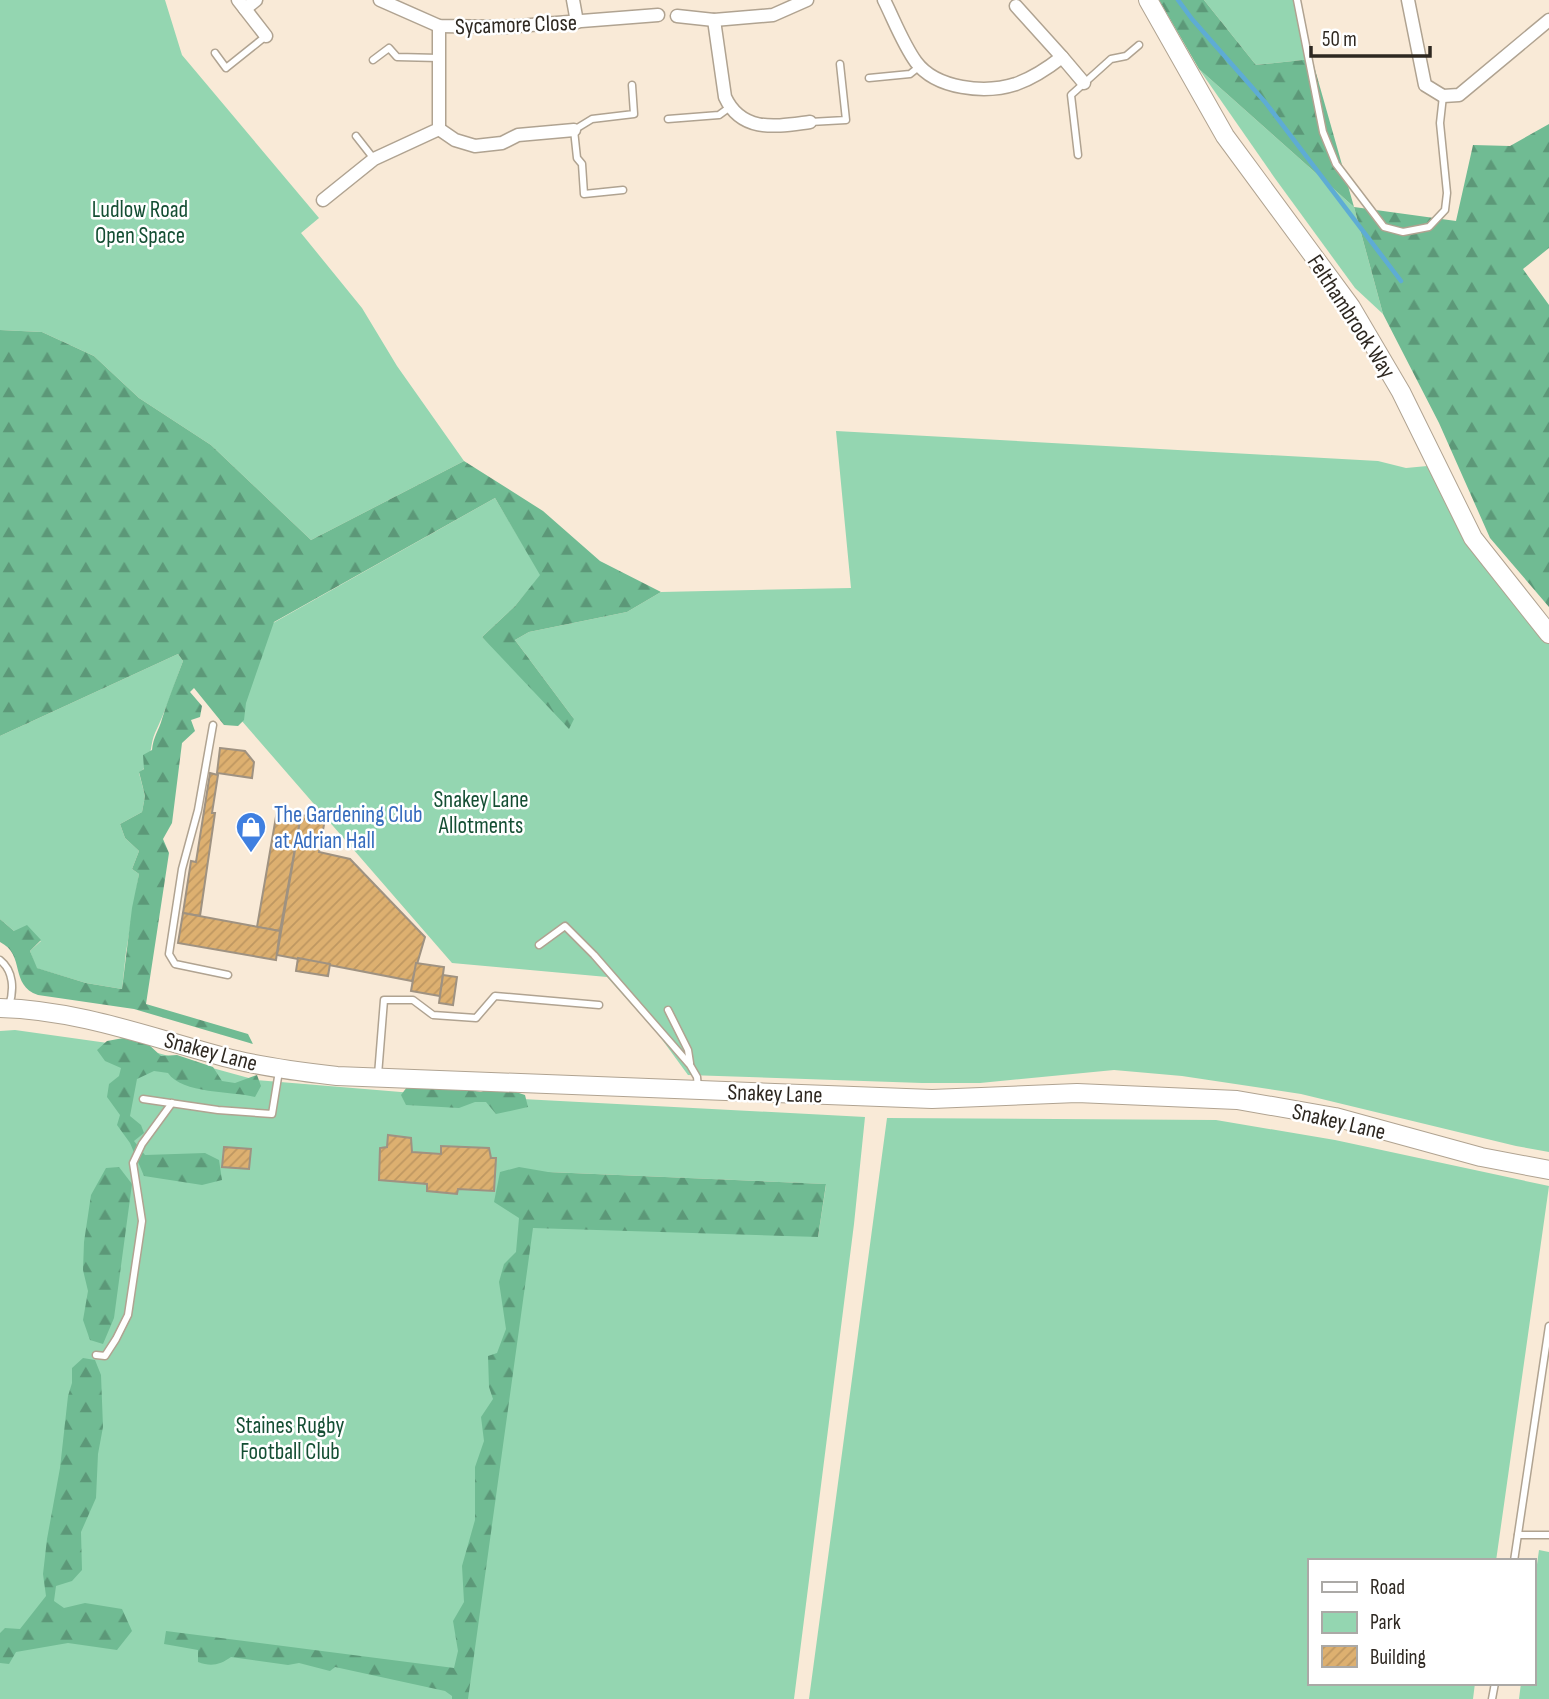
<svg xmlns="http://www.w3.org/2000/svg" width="1549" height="1699" viewBox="0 0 1549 1699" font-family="'Sofia Sans Condensed',sans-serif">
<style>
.green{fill:#94d6b1;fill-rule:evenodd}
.forest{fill:url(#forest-firs)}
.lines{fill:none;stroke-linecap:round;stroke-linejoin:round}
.stream{stroke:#5eacd4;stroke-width:4.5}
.building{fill:url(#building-hatch);stroke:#9f9281;stroke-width:2}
.lane-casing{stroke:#b0a391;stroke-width:9}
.street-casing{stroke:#b0a391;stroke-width:15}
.secondary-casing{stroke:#b0a391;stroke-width:20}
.lane{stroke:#fff;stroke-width:6}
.street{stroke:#fff;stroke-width:12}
.secondary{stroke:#fff;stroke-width:18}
.labels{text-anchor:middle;stroke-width:5;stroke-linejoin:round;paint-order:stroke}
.street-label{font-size:23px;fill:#2e2821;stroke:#fff}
.park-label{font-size:23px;fill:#144e33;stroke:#fff}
.shop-label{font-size:23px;fill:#366cbe;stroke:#fff;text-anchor:start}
</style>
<defs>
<pattern id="forest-firs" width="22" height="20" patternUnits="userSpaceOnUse" patternTransform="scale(1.75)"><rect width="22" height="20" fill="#70bb93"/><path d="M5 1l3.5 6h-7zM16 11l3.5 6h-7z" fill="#5c9878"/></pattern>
<pattern id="building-hatch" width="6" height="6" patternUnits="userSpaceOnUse" patternTransform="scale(1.75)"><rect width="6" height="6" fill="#ddb070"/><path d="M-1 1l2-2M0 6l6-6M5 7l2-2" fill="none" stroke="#be9761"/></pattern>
</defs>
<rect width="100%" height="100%" fill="#f9ead7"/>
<g class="green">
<polygon points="0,0 165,0 182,55 319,218 301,233 362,308 397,366 464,461 311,540 211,445 139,398 94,356 42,332 0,330"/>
<polygon points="1204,0 1299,0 1312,59 1256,65"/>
<polygon points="1199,69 1354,207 1383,314 1355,288 1274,177"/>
<polygon points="836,431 1378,461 1406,468 1438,465 1473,538 1549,634 1549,1152 1516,1146 1301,1094 1182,1076 1114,1070 980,1083 922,1083 688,1075 658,1034 607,977 452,963 195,667 495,498 541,575 515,606 482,637 574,719 515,640 529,632 627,612 661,592 851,588"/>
<path d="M178 654 183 661C174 685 166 710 155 733 149 746 153 763 139 773L145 796 142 812 120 824 125 838 139 851 132 869 139 874 126 952 122 989 86 983 36 968 30 951 41 941 14 931 0 919V736Z"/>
<path d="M15 1030 136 1047 256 1080 425 1094 865 1117 854 1224 794 1699H0V1031ZM548 1172 825 1184 826 1185 818 1237Z"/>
<polygon points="887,1118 1216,1120 1335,1140 1549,1186 1496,1561 1309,1561 1309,1683 1475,1683 1473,1699 809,1699"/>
<polygon points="1539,1550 1549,1552 1549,1699 1519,1699 1521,1683 1533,1683 1533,1593"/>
</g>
<g class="forest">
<polygon points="1159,0 1204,0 1256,65 1312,59 1354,207 1456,221 1473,145 1510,146 1549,124 1549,248 1523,269 1549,305 1549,607 1490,538 1439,423 1383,314 1354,207 1199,69"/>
<path d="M0 330 42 332 94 356 139 398 211 445 311 540 464 461 543 511 600 561 661 592 627 612 529 632 515 640 574 719 569 729 482 637 515 606 540 575 495 498 274 622 246 703 244 720 238 726 224 725 194 688 190 692 202 706 200 717 191 720 195 731 182 743 172 823 163 839 169 853 146 1004 248 1034 253 1044 134 1009 38 995C9 985 26 955 0 942V919L14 931 27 925 41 940 30 951 37 968 86 983 122 989 132 908 139 874 132 869 139 851 125 838 120 824 142 812 145 796 139 772 144 769 143 755 152 750C153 737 159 730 162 719 168 699 176 680 183 661L178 654 0 736Z"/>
<path d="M129 1037 147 1043 161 1056 177 1055 213 1067 222 1081 235 1083 257 1075 261 1086 255 1097C232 1091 182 1094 168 1073L154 1071 137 1079 130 1116 141 1125 144 1133 134 1141 145 1155 205 1153 219 1160 222 1180 202 1185 144 1176 130 1143 117 1125 120 1115 107 1097 109 1084 119 1076 121 1068 105 1061 97 1050 107 1041Z"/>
<polygon points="420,1086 428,1089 447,1086 481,1092 488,1089 510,1090 525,1095 528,1107 496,1114 486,1102 475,1102 459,1108 406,1105 401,1095 407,1087"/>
<polygon points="119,1167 132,1184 114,1318 103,1344 90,1340 83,1320 88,1291 83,1270 84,1242 91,1195 106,1168"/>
<path d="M519 1167 548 1172 826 1184 818 1237 533 1228 468 1699H452V1696L445 1691 335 1667 330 1671 299 1663 288 1665 231 1657C220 1665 211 1667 198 1662V1650L164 1644 166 1631 454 1668 458 1651 453 1621 464 1602 462 1566 475 1520V1467L484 1441 481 1417 493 1399 489 1387 488 1356 497 1353 506 1329 499 1282 504 1264 516 1252 519 1218 494 1202 500 1172Z"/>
<polygon points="83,1358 95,1360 101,1375 103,1427 98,1454 96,1498 81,1532 82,1570 72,1581 56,1586 54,1601 64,1608 85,1603 122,1609 132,1631 117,1650 68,1643 16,1652 9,1664 0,1663 0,1633 5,1628 20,1629 46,1596 43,1574 47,1539 60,1468 68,1396 72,1383 72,1368"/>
</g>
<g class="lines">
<polyline class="stream" points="1178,0 1192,19 1265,102 1401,281"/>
</g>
<g class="building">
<polygon points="220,748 245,751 254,762 252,778 217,773"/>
<polygon points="210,773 218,775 212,813 215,813 200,916 183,913 191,861 196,862"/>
<polygon points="277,811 301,815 280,931 257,927"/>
<polygon points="301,815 325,819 319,852 350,859 425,937 412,981 277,955"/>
<polygon points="183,913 280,931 276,960 178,943"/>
<polygon points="298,958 330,964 328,976 296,971"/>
<polygon points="416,963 444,967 440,996 411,991"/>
<polygon points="443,975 457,977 453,1005 439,1003"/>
<polygon points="388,1135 411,1138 412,1152 441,1154 441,1146 489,1148 491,1158 496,1158 494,1191 458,1189 457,1194 427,1191 427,1184 379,1180 380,1148 387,1147"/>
<polygon points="224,1147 251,1149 249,1169 222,1167"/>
</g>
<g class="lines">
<g class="lane-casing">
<g id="lane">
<polyline points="1297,0 1323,132 1336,164 1384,227 1403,232 1429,227 1445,210 1447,193 1440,123 1443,96"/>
<polyline points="215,53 226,68 266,36"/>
<polyline points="373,60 389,48 397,57 439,58"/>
<polyline points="869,78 910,74 920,66"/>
<polyline points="668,119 719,115 730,107"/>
<polyline points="810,122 846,120 840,64"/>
<polyline points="356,136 374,159"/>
<polyline points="1078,155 1071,95 1111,59 1126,56 1139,45"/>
<polyline points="623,190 584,194 582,164 577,158 574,130 592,119 634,114 632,85"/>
<polyline points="213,725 198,810 182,869 169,954 175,964 228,975"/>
<polyline points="539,945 565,926 594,955 690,1065 697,1077 698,1088"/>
<path d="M0 960C14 971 14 990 9 1006"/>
<polyline points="668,1010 688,1050 690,1063"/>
<polyline points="378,1075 384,1000 413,1000 433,1015 476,1018 495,996 599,1005"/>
<polyline points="143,1099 218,1110 272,1114 279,1071"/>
<polyline points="96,1355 105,1356 116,1339 128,1315 142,1221 133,1163 142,1144 172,1103"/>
<polyline points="1518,1535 1549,1535"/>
<polyline points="1514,1561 1549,1326"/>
<polyline points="1492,1699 1495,1683"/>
</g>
</g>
<g class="street-casing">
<g id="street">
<polyline points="238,0 245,9 256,0"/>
<polyline points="380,0 439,26 505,27 658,15"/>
<polyline points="573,0 577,22"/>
<path d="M884 0C894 20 903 44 916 62 936 89 985 94 1016 84 1033 78 1048 68 1062 57L1084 83"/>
<polyline points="1408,0 1425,85 1443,96 1459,95 1549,20"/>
<polyline points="1016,6 1062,57"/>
<polyline points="245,9 266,36"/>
<polyline points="677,16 714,20 773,15 807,0"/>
<path d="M714 20 725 97C742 134 778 126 810 122"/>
<polyline points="439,129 455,140 475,146 502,143 518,135 574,130"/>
<polyline points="323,200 374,159 439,129 439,26"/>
</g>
</g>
<g class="secondary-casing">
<g id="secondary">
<polyline points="1148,0 1225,136 1351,307 1401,392 1473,538 1549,634"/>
<path d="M0 1008C82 1010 157 1040 236 1060 269 1068 303 1072 337 1076L932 1099 1077 1093 1237 1100 1335 1117 1481 1157 1549 1170"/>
</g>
</g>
<use href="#lane" class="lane"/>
<use href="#street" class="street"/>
<use href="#secondary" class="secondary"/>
</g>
<defs>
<g id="shop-pin" transform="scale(1.575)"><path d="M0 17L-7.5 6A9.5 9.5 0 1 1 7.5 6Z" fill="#3f7fe0" stroke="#fff"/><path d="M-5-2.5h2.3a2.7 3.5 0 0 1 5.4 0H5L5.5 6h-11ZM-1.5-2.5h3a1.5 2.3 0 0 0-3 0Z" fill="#fff"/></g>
</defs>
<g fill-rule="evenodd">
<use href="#shop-pin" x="251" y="827"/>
</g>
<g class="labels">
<g class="street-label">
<text transform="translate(516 24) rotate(-2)" y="8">Sycamore Close</text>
<text transform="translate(1352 316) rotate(57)" y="8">Felthambrook Way</text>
<text transform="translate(211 1051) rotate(15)" y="8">Snakey Lane</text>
<text transform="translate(775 1093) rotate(2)" y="8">Snakey Lane</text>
<text transform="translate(1339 1121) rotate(13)" y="8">Snakey Lane</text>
</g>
<g class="park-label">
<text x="140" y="217">Ludlow Road<tspan x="140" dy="26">Open Space</tspan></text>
<text x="481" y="807">Snakey Lane<tspan x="481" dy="26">Allotments</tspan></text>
<text x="290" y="1433">Staines Rugby<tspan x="290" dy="26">Football Club</tspan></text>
</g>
<g class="shop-label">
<text x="274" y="822">The Gardening Club<tspan x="274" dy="26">at Adrian Hall</tspan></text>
</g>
</g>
<rect x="1308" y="1559" width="228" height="126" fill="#ffffff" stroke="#aba9a6" stroke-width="2"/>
<rect x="1322" y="1582" width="35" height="10" fill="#ffffff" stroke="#aba9a6" stroke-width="2"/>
<text x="1370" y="1594" font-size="21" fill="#2e2821">Road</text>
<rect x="1322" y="1612" width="35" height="21" fill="#94d6b1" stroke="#aba9a6" stroke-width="2"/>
<text x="1370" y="1629" font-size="21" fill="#2e2821">Park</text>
<rect x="1322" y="1646" width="35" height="21" fill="url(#building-hatch)" stroke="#aba9a6" stroke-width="2"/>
<text x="1370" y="1664" font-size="21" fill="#2e2821">Building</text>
<path d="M1311 46v10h119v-10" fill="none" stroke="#2e2821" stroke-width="3.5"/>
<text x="1322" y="46" font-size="21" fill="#2e2821" stroke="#ffffff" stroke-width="5" paint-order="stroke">50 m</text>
</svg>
